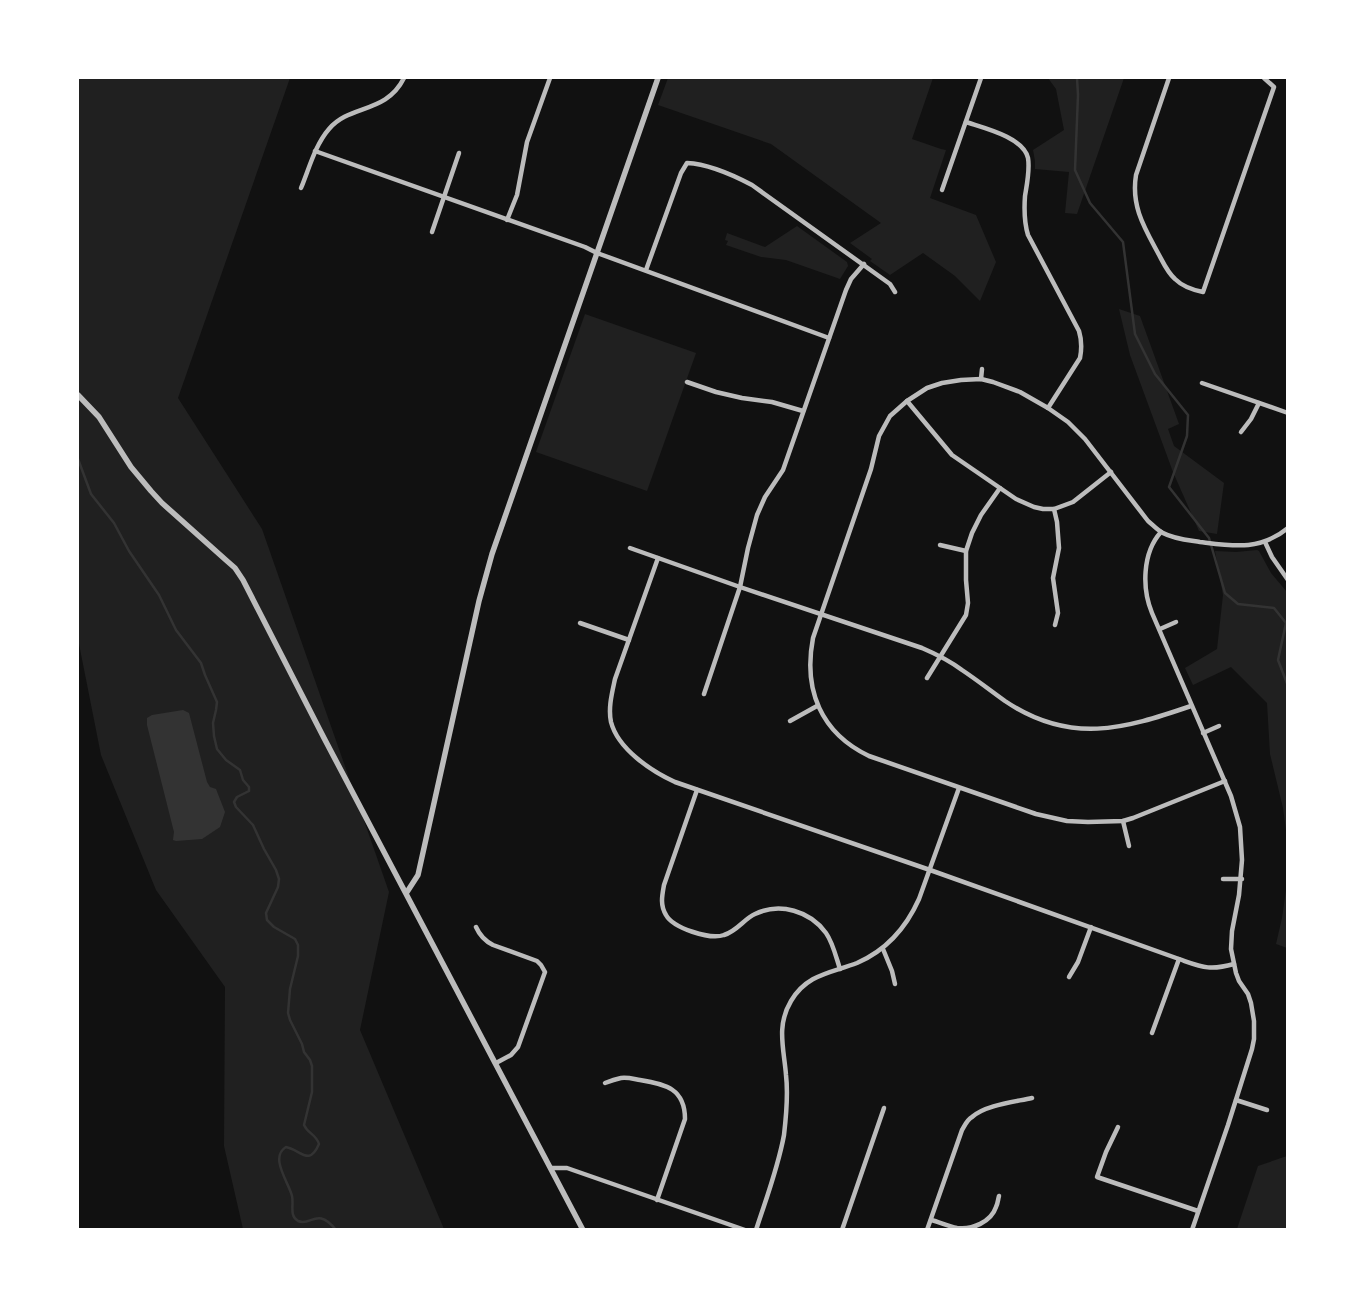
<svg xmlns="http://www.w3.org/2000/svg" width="1365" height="1307" viewBox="0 0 1365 1307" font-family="Spectral,serif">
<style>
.green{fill:#202020}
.water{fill:#333}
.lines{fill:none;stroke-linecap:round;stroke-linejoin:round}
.stream{stroke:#333;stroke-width:2.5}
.minor{stroke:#bcbcbc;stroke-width:4.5}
.tertiary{stroke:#bcbcbc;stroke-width:5.5}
</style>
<rect width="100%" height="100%" fill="#111"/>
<g class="green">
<polygon points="78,78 290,78 178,398 262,529 389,892 360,1030 444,1229 243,1229 224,1146 225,987 156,890 101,755 79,644 78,642"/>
<polygon points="668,78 933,78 912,139 941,149 946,150 930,198 976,215 996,262 980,301 955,276 923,253 890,275 870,261 872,259 850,243 881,223 771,144 658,105"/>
<polygon points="1048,78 1124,78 1077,214 1065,213 1069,172 1035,169 1035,161 1033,150 1064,130 1056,89"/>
<polygon points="797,226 847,262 848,266 840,279 786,260 761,257 726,245 728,241 725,240 727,233 765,247"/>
<polygon points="1119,309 1140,316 1179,424 1168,429 1174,446 1224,483 1217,534 1199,531 1173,472 1130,355"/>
<polygon points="585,314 696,353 647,491 536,452"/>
<polygon points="1257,550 1259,551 1271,573 1287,592 1287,838 1283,808 1270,754 1267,703 1231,667 1193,685 1185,668 1217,649 1223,595 1215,551 1236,552"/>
<polygon points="1287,883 1287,948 1276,944 1282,918"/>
<polygon points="1287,1156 1287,1229 1237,1229 1258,1166"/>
</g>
<polygon class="water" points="183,710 189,713 207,782 210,787 216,789 225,812 220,827 202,839 176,841 173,840 174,832 147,725 147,718 152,715"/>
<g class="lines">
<g class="stream">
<polyline points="1077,78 1078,95 1075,170 1090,203 1123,242 1135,334 1155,374 1188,415 1187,436 1169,487 1209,538 1225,593 1238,604 1274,608 1286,623 1278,660 1288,686"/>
<path d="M78 459 91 494 114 523 129 551 159 595 176 630 201 663 205 675 217 702 216 710 213 723 214 736 217 749 226 760 240 770 243 780 249 787V791L237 797 234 802 236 807 253 825 264 849 276 870 279 879 278 887 266 913 267 920 274 927 295 939 298 945V956L290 989 288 1013 290 1020 302 1044 304 1052 310 1060 312 1066V1092L304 1125C308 1134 316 1134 319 1144 309 1167 301 1150 286 1147 269 1157 289 1183 292 1196 294 1205 289 1216 298 1221 311 1227 317 1206 336 1230"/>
</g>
<g class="minor">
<path d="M1169 78 1136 175C1131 206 1144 227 1158 253 1163 262 1167 272 1175 279 1183 287 1193 290 1203 292L1274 87 1264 78"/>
<path d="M966 122C984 128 1023 137 1028 158 1030 170 1027 184 1025 196 1024 210 1024 222 1028 235L1079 331C1082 341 1082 348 1080 358L1048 408"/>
<polyline points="315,151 585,247 597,253 829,338"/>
<path d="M301 188C309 169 315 145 329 129 350 104 386 114 404 78"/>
<polyline points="942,190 981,78"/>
<polyline points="507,220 517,195 527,142 550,78"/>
<polyline points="432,232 459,153"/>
<path d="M646 270 681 173 687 163C709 164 733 175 752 185L890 284 895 292"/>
<polyline points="981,379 982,369"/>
<polyline points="687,382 716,392 742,398 772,402 803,411"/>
<polyline points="1202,383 1288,413"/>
<polyline points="907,401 952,455 1016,499 1034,507 1043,509 1054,509 1073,502 1111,472"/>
<polyline points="1241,432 1251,419 1259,403"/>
<polyline points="1054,509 1057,522 1059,548 1053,578 1058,613 1055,625"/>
<path d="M1161 532C1142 553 1142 589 1152 613L1231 796 1240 827 1242 860 1239 895 1232 931 1231 949 1236 973 1239 981 1248 994 1251 1003 1254 1021V1039L1252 1049 1228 1125 1192 1230"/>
<polyline points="1265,542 1272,557 1288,580"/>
<polyline points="940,545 966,551"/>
<path d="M630 548 740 587 922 648C936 654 950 661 962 670 977 680 991 691 1005 701 1070 745 1124 729 1191 706"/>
<path d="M658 558 615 679C612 693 608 708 611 722 618 749 651 771 675 782L930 870 1179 959C1202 967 1209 971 1234 964"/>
<polyline points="580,623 629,640"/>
<polyline points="1160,629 1176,622"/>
<polyline points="927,678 966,615 968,603 966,580 966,551 972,533 981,515 1000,488"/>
<polyline points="704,694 740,587 748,548 757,515 765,497 783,470 846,290 851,279 864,264"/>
<polyline points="790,721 817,706"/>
<polyline points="1203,733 1219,726"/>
<path d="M1225 781 1133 818 1123 821 1088 822 1067 821 1036 814 869 756C821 733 803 690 813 638L871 469 879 436 890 416 907 401 927 388 942 383 961 380 981 379 993 382 1020 392 1048 408 1068 422 1085 439 1148 521C1153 525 1157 530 1163 533 1174 539 1187 540 1200 542 1233 546 1260 551 1288 528"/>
<path d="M697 790 664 885C662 896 660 905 666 915 673 928 710 940 724 935 737 931 744 919 755 914 780 902 810 911 826 933 833 943 836 957 840 969"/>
<polyline points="1123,821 1129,846"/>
<polyline points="1223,879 1242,879"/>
<path d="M476 927C480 936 485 941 493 945L537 961 541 965 545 972 518 1047 511 1055 496 1063"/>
<polyline points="883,949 892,971 895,984"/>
<polyline points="1069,977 1078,962 1091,927"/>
<polyline points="1152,1033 1179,959"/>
<path d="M605 1083C610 1081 616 1079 621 1078 627 1077 634 1079 640 1080 666 1084 685 1089 685 1119L657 1200"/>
<polyline points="1236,1100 1267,1110"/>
<polyline points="1118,1127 1106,1152 1097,1177 1198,1211"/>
<polyline points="551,1168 567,1168 745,1230"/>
<path d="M931 1220C939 1222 948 1226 957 1228 972 1230 991 1222 996 1207 998 1203 998 1199 999 1196"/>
<path d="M756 1230C766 1199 778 1168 784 1135 786 1118 788 1092 786 1075 784 1049 776 1026 791 1001 807 974 831 973 857 963 887 950 906 928 919 899L959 788"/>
<polyline points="842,1230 884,1108"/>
<path d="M927 1230 962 1130C965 1125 967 1120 972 1117 985 1105 1014 1102 1032 1098"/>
</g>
<g class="tertiary">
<polyline points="78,395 99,417 131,467 151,491 162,503 227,561 235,568 243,580 324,738 583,1230"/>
<polyline points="407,892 418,875 479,601 492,554 658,78"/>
</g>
</g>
<rect width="1365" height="1307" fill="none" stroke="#ffffff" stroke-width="158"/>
</svg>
